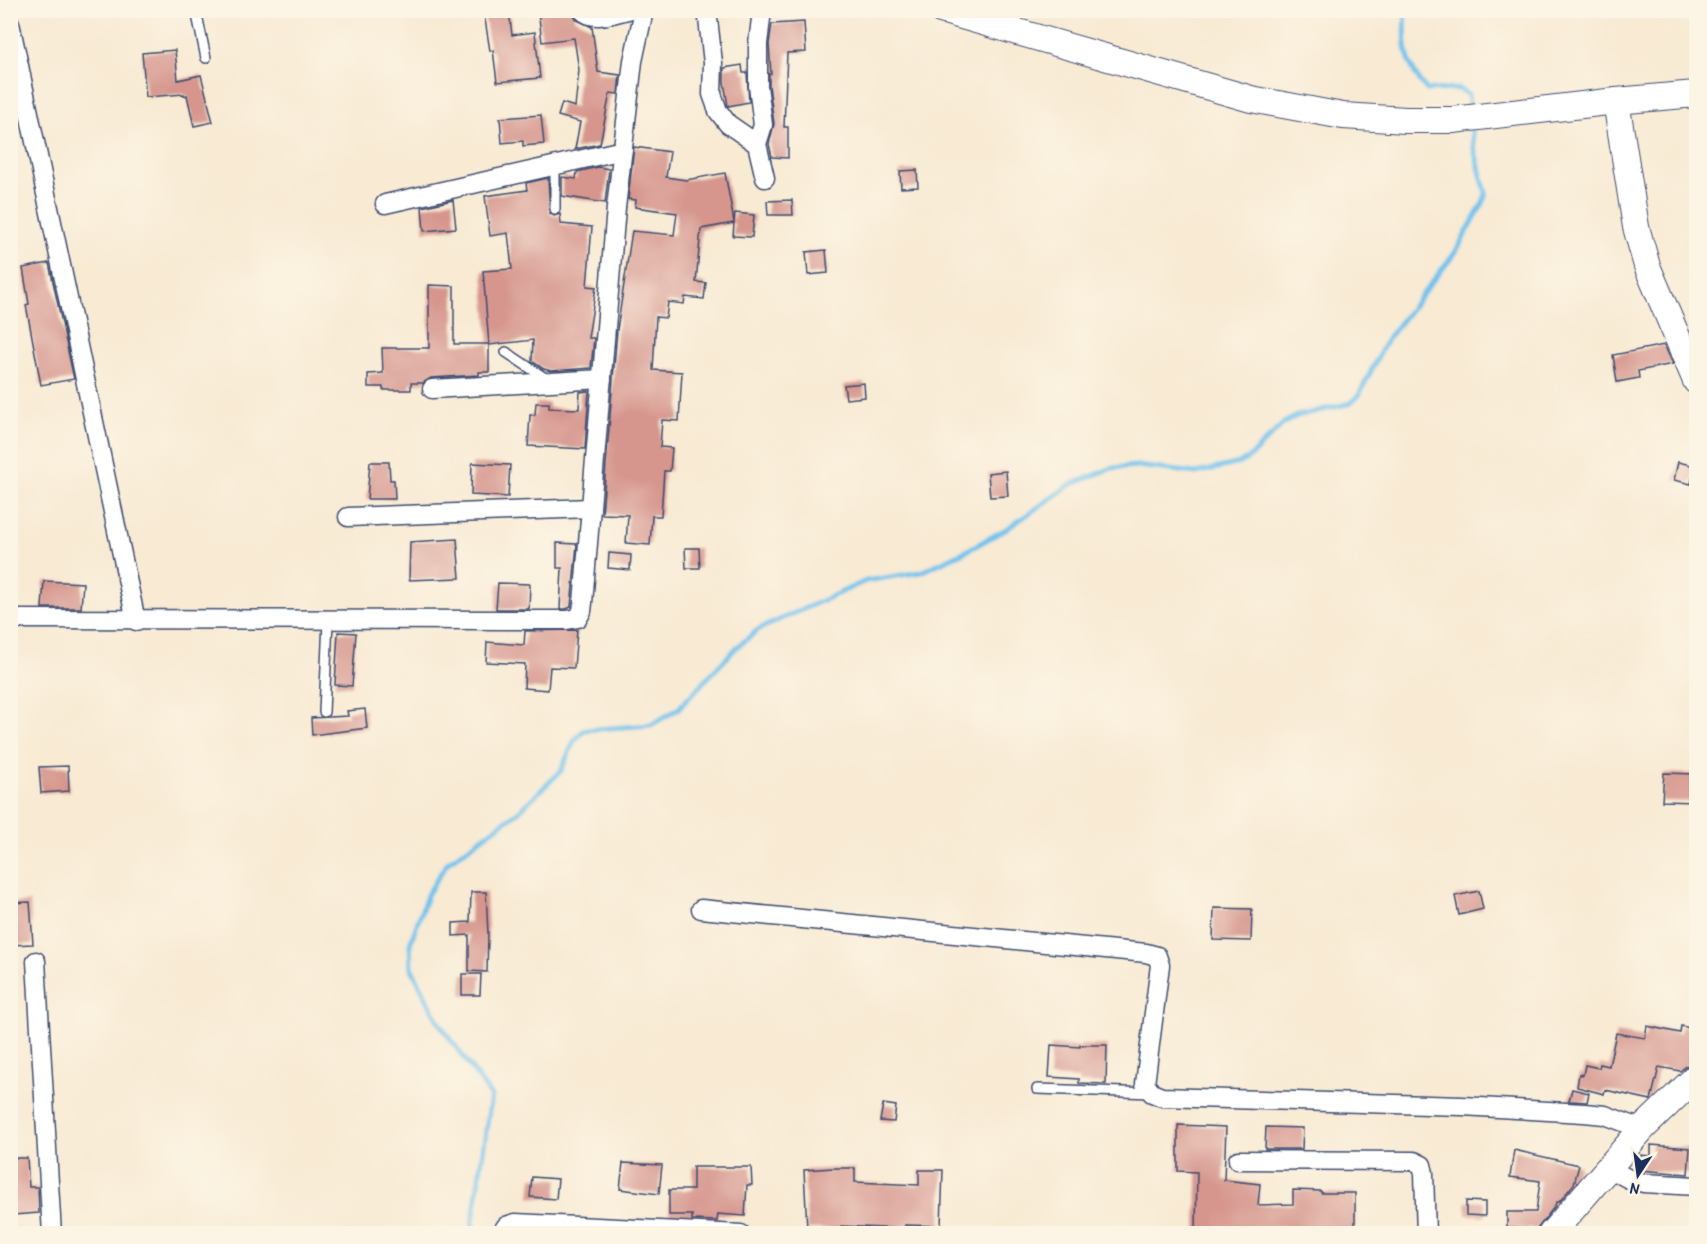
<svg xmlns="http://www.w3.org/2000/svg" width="1707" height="1244" viewBox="0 0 1707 1244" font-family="'Patrick Hand',sans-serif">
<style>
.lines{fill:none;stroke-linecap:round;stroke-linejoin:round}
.stream{stroke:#71c2ed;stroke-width:5}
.building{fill:#d6958d}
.lane-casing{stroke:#3c4b70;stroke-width:12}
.street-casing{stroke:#3c4b70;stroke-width:21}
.secondary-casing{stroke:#3c4b70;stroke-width:28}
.lane{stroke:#fff;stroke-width:9}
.street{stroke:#fff;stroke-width:18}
.secondary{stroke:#fff;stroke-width:26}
</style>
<rect width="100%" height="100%" fill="#fcf5e5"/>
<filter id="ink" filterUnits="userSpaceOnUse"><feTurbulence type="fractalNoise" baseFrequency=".0167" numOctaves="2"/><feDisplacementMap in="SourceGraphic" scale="12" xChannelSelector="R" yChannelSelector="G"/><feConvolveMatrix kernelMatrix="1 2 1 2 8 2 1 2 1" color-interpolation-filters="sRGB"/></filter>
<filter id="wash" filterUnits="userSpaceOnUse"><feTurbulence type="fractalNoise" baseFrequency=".008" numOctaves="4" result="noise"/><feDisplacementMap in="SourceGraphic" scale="24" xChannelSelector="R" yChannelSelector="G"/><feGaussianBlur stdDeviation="1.35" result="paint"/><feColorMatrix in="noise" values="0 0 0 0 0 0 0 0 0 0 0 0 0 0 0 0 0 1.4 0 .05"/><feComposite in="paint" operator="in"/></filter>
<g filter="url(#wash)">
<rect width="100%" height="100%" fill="#f8ead3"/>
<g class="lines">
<g class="stream">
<path d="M1406 10C1404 42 1404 65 1427 90L1459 89 1468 94 1470 111"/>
<polyline points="471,1234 491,1096 439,1023 411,967 410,944 427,895 447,863 518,812 561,771 574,741 584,730 651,725 678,709 736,648 759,629 866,581 921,572 966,551 1008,528 1070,485 1112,468 1137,466 1196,473 1240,463 1250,457 1284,423 1297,416 1351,403 1359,395 1387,339 1455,253 1483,203 1486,193 1474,148 1471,123"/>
</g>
</g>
<g id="blocks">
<g class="building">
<polygon points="509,10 512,35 535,32 540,78 497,82 493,50 490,51 484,13"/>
<polygon points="538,10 571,10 575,19 592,27 598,72 620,75 618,94 610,93 600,144 575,149 580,122 558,116 562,103 575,107 579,70 574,38 542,42"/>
<polygon points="804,22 806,52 787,53 784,127 788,127 788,158 772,157 769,144 774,124 769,85 769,74 771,74 769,44 772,24"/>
<polygon points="175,50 178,80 201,75 213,122 194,126 187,95 184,96 184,94 146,97 142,53"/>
<polygon points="742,65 743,73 747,73 749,102 728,106 724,82 724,68"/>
<polygon points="541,115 544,144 523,146 523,141 502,143 500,118"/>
<polygon points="634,147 670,152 666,177 686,180 725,173 734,222 735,213 754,215 752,237 733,236 734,223 701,229 696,282 706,283 704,299 685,297 684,304 668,302 666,318 656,317 653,370 682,372 679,421 662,420 660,447 672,448 670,471 664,471 661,516 652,516 650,545 626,543 628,515 602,514 617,330 632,231 674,235 677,213 635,207 636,200 628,199"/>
<polygon points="598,167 609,169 605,203 562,196 562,177 576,179 577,172"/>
<polygon points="917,170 918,187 901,188 900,171"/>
<polygon points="548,178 550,213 554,216 560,214 561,224 592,227 587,286 596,287 588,338 594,338 591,368 551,371 544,369 532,361 533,340 489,345 483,271 512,269 508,233 490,236 485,196 527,190 526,183"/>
<polygon points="453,200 456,228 424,231 422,207"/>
<polygon points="792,200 793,215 768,215 767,201"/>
<polygon points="826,250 828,273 808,275 806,252"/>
<polygon points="49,263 74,379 41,385 26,305 29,304 23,268"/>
<polygon points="429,285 454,286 454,344 489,344 489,372 479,372 479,375 431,378 423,383 411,383 411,390 383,390 383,387 368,387 368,374 383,373 382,348 429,348"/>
<polygon points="1664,345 1673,364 1638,371 1639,378 1617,382 1613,355"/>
<polygon points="864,383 865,397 846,399 844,385"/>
<polygon points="589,391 585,449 528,446 530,415 535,415 536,403 549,403 549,408 579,409 580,392"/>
<polygon points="370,462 389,462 390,480 394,480 395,499 367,499"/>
<polygon points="1678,462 1695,466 1691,484 1674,480"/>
<polygon points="472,463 510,465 508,497 471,495"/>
<polygon points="1006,471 1008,496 990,497 988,473"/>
<polygon points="457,539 460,578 409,580 410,542"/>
<polygon points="557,543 577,544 571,607 566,609 560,609 562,568 557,568"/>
<polygon points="685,548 699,548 700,568 686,568"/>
<polygon points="609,553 631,555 630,570 608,568"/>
<polygon points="44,581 83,583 81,608 42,608"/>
<polygon points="498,583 530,584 529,609 496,609"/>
<polygon points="577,630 574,668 550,667 548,690 524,688 525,664 486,662 487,642 524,645 525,631"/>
<polygon points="338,632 356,633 352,686 335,685"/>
<polygon points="365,709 367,728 312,735 311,718 348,716 347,711"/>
<polygon points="68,766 69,791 41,793 39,767"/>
<polygon points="1664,773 1696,774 1696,802 1662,801"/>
<polygon points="1479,891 1483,909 1459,915 1455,896"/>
<polygon points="471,892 486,892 488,934 487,972 469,971 469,935 453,936 453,923 470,922"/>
<polygon points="30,902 33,944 10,945 10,903"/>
<polygon points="1214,908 1252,909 1251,941 1213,940"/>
<polygon points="462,974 481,974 480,995 462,995"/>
<polygon points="1647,1026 1680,1033 1681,1026 1694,1029 1696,1030 1696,1062 1689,1064 1680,1071 1659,1067 1651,1100 1605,1090 1604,1094 1577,1087 1579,1074 1583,1075 1585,1065 1599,1068 1600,1064 1609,1066 1616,1033 1645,1038"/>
<polygon points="1051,1045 1080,1047 1080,1045 1107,1045 1106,1084 1079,1083 1079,1079 1049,1077"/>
<polygon points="1572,1089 1589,1093 1587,1102 1569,1101"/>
<polygon points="883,1104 896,1106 894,1122 880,1121"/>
<polygon points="1178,1125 1226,1127 1224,1180 1260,1184 1258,1205 1293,1204 1293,1190 1321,1191 1321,1193 1355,1193 1355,1233 1292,1232 1292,1227 1260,1228 1259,1231 1196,1230 1197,1172 1178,1171"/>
<polygon points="1266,1127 1303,1128 1302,1149 1265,1149"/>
<polygon points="1651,1145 1690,1148 1688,1174 1639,1170 1641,1155 1651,1156"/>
<polygon points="1514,1150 1579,1165 1574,1184 1559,1202 1556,1202 1555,1206 1537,1229 1507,1228 1507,1212 1536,1212 1540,1181 1510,1177"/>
<polygon points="12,1158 27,1158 29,1187 38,1187 39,1213 13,1215"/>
<polygon points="623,1163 662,1165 659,1194 620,1189"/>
<polygon points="693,1167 751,1167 752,1185 747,1185 745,1216 718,1214 717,1221 692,1220 692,1215 669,1215 669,1190 693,1190"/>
<polygon points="833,1168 855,1168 855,1182 919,1185 919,1170 943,1170 941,1226 905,1225 905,1229 841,1226 841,1229 807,1229 804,1170"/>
<polygon points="532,1177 558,1179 556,1199 530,1197"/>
<polygon points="1466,1201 1485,1202 1485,1216 1466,1215"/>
</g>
</g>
</g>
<g filter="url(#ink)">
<use href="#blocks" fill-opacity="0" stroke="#3c4b70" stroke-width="1.5"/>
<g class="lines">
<g class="lane-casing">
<g id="lane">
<polyline points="196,10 206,58"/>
<polyline points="555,166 555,209"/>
<polyline points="506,352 548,380"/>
<polyline points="324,712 328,621"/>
<polyline points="1037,1089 1152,1093"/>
</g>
</g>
<g class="street-casing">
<g id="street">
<path d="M582 10C593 22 614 13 628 10"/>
<polyline points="707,10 713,63 712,94 718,111 728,124 757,144"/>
<polyline points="762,10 758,44 758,86 763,125 757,144 765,178"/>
<polyline points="10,23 136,621"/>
<polyline points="385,204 623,150"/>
<polyline points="432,389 602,379"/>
<polyline points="348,517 591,508"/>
<polyline points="10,619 567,620 578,618 582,611 583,603 616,208 633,61 644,10"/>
<polyline points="701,909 1146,953 1157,956 1160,965 1145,1084 1152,1093 1162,1097 1462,1106 1584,1113 1605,1115 1642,1129"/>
<polyline points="36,961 52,1234"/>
<polyline points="1238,1160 1414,1161 1422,1165 1424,1173 1426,1234"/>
<polyline points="1608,1168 1629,1179 1644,1183 1696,1186"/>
<polyline points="501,1234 506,1226 515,1223 741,1234"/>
</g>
</g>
<g class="secondary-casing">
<g id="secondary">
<polyline points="941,10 1251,99 1343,116 1406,120 1453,120 1616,101 1696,94"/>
<polyline points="1616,101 1636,227 1647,266 1696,381"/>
<polyline points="1551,1234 1642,1129 1696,1077"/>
</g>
</g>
<use href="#lane" class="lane"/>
<use href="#street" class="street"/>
<use href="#secondary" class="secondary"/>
</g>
</g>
<rect width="1707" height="1244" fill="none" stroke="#fcf5e5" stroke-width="36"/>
<g transform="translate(1638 1175) rotate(193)" stroke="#fcf5e5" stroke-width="4.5" paint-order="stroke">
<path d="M0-4.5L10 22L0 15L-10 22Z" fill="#1b2f5e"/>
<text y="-9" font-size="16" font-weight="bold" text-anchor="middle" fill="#1b2f5e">N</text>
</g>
</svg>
